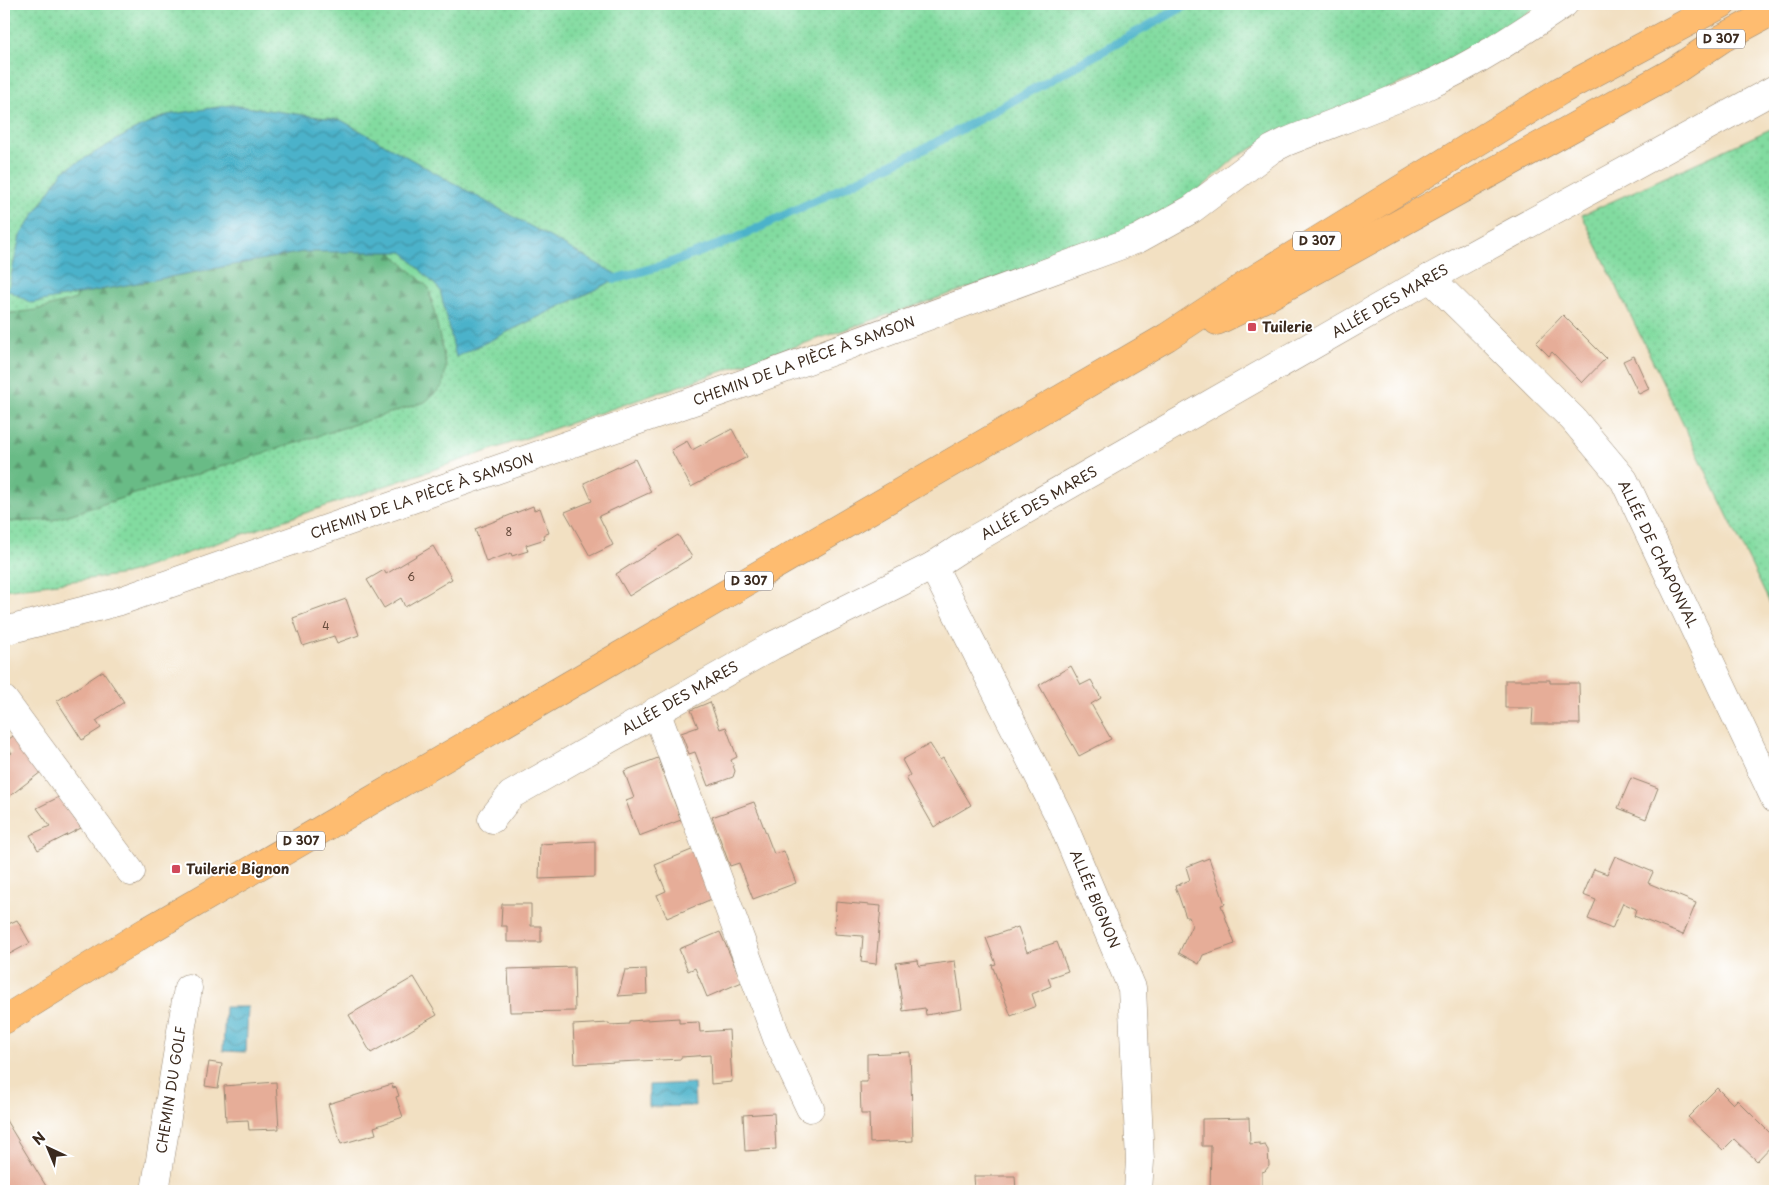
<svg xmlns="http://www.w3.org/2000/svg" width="1779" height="1195" viewBox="0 0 1779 1195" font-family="'Playpen Sans',sans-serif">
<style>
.grass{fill:url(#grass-dots);stroke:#5e825f}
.forest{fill:url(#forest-firs);stroke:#527252}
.water{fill:url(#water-waves);stroke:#436e74}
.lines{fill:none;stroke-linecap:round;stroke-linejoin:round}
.stream{stroke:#4bb2ca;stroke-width:9}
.building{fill:#e6ad98}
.minor-casing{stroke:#968570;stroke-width:29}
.major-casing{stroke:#968570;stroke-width:29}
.minor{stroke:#fff;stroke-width:28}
.major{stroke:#febc70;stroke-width:28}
.poi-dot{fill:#d1495b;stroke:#fff;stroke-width:2}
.labels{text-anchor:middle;stroke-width:4;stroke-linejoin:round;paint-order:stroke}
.number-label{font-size:11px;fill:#664b3c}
.shield{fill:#fff;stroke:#766a62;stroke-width:1}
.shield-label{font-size:12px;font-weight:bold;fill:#3b2a1e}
.street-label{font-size:14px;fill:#3b2a1e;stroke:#fff}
.poi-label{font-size:14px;font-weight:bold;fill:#3b2a1e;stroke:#fff;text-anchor:start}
</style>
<defs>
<pattern id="grass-dots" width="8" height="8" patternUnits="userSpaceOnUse" patternTransform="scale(1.25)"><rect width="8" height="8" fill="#82dba0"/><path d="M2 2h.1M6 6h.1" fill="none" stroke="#71bc89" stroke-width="1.8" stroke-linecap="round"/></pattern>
<pattern id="forest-firs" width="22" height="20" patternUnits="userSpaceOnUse" patternTransform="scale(1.25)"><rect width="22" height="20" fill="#69bb86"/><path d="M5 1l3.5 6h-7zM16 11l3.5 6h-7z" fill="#58986d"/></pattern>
<pattern id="water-waves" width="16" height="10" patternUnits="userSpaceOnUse" patternTransform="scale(1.25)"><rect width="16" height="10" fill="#4bb2ca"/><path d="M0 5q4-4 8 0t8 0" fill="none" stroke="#4091a3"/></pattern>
</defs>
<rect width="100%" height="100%" fill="#fff"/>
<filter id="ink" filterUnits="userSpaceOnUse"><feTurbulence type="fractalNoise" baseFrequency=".02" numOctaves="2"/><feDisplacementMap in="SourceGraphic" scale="10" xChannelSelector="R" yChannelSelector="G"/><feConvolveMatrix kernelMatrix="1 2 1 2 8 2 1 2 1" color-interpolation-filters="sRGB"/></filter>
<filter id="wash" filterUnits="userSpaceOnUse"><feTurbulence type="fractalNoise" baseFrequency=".0096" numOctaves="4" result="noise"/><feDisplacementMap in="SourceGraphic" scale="20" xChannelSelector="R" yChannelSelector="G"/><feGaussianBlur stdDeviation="1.12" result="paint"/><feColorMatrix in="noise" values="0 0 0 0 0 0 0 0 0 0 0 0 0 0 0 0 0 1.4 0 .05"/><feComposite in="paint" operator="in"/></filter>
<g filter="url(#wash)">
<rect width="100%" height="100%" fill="#f2e0c2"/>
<g class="grass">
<polygon points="4,4 1541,4 1517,21 1427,73 1294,126 1236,157 1190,198 1135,231 126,574 4,590"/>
<polygon points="1775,127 1775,614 1582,215"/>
</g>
<polygon class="forest" points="369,232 429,288 446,366 443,386 425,402 53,520 4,522 4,314 36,310 76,299 79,280"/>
<g class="water">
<polygon points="231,105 341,120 621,277 456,357 440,290 403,252 303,252 31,303 8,290 20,236 63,171 132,131 167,115"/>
<polygon points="225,1007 248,1007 246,1052 223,1051"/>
<polygon points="694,1083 695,1106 649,1107 649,1085"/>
</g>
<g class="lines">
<polyline class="stream" points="615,279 667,264 737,238 930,146 1188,4"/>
</g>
<g id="blocks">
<g class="building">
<polygon points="1563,315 1606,358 1582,383 1552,352 1549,356 1536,343"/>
<polygon points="1634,356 1649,389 1639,394 1623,361"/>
<polygon points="732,429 747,457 691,487 671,450 687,441 692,450"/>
<polygon points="635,459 651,492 599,516 613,545 590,556 565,512 592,501 584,483"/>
<polygon points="533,506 534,510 540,508 549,533 543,535 545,539 526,545 528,551 512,556 511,553 486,562 475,529"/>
<polygon points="678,535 692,557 629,596 616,574"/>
<polygon points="433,546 452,579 405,607 401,598 384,608 367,580 384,570 386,574"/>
<polygon points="346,599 359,635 337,643 334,636 303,646 293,618"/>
<polygon points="1071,666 1081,685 1091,680 1101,698 1091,704 1111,739 1079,756 1039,685"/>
<polygon points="103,671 124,702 96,721 101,728 82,740 57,701"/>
<polygon points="1505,680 1550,680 1550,683 1579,683 1580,724 1532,724 1533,708 1505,708"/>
<polygon points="710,702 720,729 726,727 737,757 731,760 735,771 733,777 708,786 695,752 689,754 681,733 698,727 691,710"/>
<polygon points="15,735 41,772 7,798 4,792 4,758 12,753 4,742"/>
<polygon points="930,744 940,760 943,758 971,805 934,827 906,778 910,775 902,760"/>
<polygon points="658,758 681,820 639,836 626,801 634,798 624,771"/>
<polygon points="1631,778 1658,788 1646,819 1618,808"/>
<polygon points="59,797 81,828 38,850 30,835 50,826 37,808"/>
<polygon points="754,802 774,854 784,851 796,883 753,899 739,863 730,866 712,817"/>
<polygon points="595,841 595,877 539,879 540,844"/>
<polygon points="694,849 714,898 667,918 657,895 666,891 655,865"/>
<polygon points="1615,856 1653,872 1648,883 1696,903 1683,935 1634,916 1636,909 1623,903 1612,929 1588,919 1596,900 1583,895 1594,869 1607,874"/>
<polygon points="1209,858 1225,904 1221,905 1235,944 1203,955 1199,964 1179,953 1192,925 1189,917 1186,917 1175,886 1190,880 1186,867"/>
<polygon points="836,902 881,906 876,964 861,962 863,936 834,934"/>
<polygon points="502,904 531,904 531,926 541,926 541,942 507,942 507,926 501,926"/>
<polygon points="17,920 30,943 4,957 4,926"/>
<polygon points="1018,927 1027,952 1057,942 1068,971 1048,978 1051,986 1032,994 1036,1006 1011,1016 992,965 996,964 986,938"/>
<polygon points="720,932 742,982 707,997 695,968 688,971 679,949"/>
<polygon points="918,960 919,966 955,961 962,1009 926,1015 925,1008 903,1011 896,963"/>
<polygon points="574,967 575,1011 510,1012 508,969"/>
<polygon points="646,969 647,994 618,996 625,970"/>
<polygon points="414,977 437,1015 371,1053 349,1015"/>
<polygon points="679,1018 679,1023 699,1022 700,1032 729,1030 732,1082 711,1084 710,1055 681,1057 681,1059 575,1064 573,1025 609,1023 610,1025 629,1024 629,1021"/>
<polygon points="910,1052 913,1141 870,1143 869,1114 861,1114 860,1082 867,1082 867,1054"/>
<polygon points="209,1062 222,1064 218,1088 205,1086"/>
<polygon points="276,1082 279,1129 249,1130 248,1120 226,1121 224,1086"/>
<polygon points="392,1084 393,1088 396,1087 399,1096 396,1097 403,1117 374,1127 376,1134 341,1144 328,1104"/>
<polygon points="1717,1088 1733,1104 1737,1100 1775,1138 1775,1142 1757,1161 1734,1139 1723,1150 1688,1117"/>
<polygon points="774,1113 776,1149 745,1151 743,1115"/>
<polygon points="4,1116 7,1122 49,1191 4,1191"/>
<polygon points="1249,1118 1250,1144 1260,1143 1260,1146 1265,1145 1268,1150 1269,1166 1265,1171 1262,1172 1262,1191 1210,1191 1211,1146 1202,1146 1202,1119"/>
<polygon points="974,1176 1015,1176 1016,1191 975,1191"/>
</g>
</g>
</g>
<g filter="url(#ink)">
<use href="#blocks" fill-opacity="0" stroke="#968570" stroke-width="1"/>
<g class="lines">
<g class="minor-casing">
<g id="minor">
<polyline points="1430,278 1573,419 1624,480 1775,799"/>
<polyline points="933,566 1061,820 1132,988 1140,1161 1138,1191"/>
<path d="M4 631 117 602 748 382 1138 239 1192 209 1272 149 1286 142C1331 124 1377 107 1422 88 1472 66 1518 35 1564 4"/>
<polyline points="4,700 131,872"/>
<polyline points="656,711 778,1041 810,1108"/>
<polyline points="492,819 511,795 772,646 933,566 973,540 1430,278 1775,89"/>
<polyline points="155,1191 188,988"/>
</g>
</g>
<g class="major-casing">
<g id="major">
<polyline points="1217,321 1267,297 1671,73 1723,38 1775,10"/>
<polyline points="4,1020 149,930 1167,337 1255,279 1560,91 1722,4"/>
</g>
</g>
<use href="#minor" class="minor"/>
<use href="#major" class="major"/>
</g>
</g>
<g class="poi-dot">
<rect x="1247" y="322" width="10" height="10" rx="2.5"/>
<rect x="171" y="864" width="10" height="10" rx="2.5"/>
</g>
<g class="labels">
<g class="number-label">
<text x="509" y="536">8</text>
<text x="411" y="581">6</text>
<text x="326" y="630">4</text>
</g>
<g class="shield">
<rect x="1697" y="29.5" width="48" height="19" rx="4"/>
<rect x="1293" y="231.5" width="48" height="19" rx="4"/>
<rect x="725" y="571.5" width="48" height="19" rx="4"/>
<rect x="277" y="831.5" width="48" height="19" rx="4"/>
</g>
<g class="shield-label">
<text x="1721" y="43">D 307</text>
<text x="1317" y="245">D 307</text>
<text x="749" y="585">D 307</text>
<text x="301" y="845">D 307</text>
</g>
<g class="street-label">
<text transform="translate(1390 301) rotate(-30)" y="5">ALLÉE DES MARES</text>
<text transform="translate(804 361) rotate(-20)" y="5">CHEMIN DE LA PIÈCE À SAMSON</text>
<text transform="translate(422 496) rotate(-19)" y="5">CHEMIN DE LA PIÈCE À SAMSON</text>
<text transform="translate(1039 503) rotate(-30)" y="5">ALLÉE DES MARES</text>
<text transform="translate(1658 554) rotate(64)" y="5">ALLÉE DE CHAPONVAL</text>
<text transform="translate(680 698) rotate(-30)" y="5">ALLÉE DES MARES</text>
<text transform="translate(1095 899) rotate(67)" y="5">ALLÉE BIGNON</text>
<text transform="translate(171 1090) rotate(-81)" y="5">CHEMIN DU GOLF</text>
</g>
<g class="poi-label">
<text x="1262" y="332">Tuilerie</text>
<text x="186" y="874">Tuilerie Bignon</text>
</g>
</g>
<rect width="1779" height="1195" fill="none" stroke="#fff" stroke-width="20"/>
<g transform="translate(48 1148) rotate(316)" stroke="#ffffff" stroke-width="4" paint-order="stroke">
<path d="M0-4L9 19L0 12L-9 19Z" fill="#3b2a1e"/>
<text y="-8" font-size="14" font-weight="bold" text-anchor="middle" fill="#3b2a1e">N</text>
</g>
</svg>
